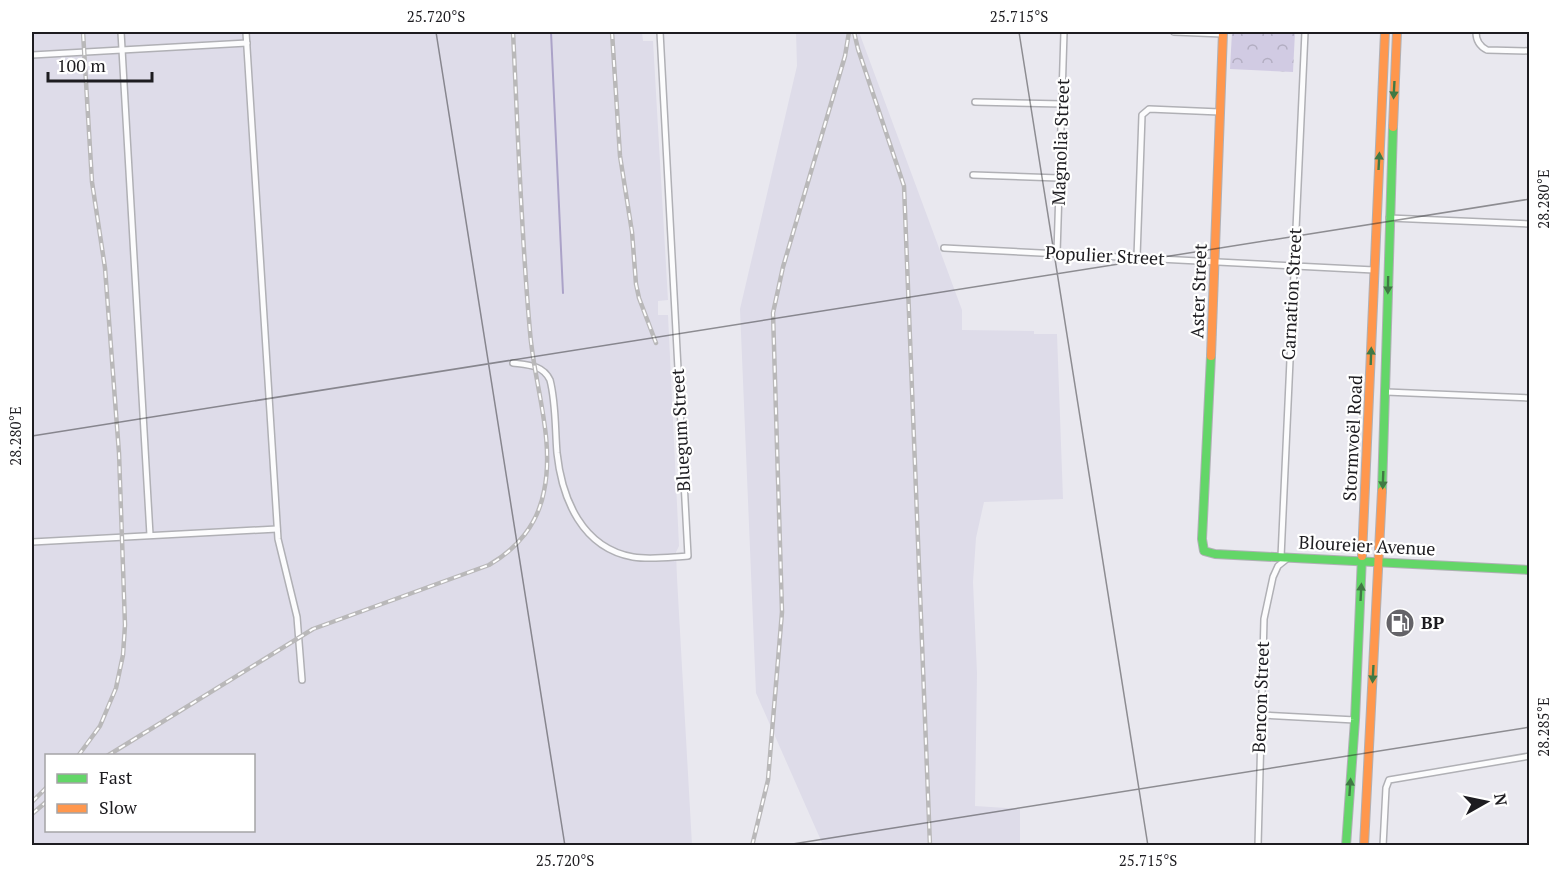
<svg xmlns="http://www.w3.org/2000/svg" width="1561" height="877" viewBox="0 0 1561 877" font-family="'PT Serif',serif">
<style>
.built{fill:#dedce9;fill-rule:evenodd}
.park{fill:url(#park-crowns)}
.lines{fill:none;stroke-linecap:round;stroke-linejoin:round}
.stream{stroke:#aba2c8;stroke-width:2}
.street-casing{stroke:#b0b0b5;stroke-width:8}
.fast-casing{stroke:#b0b0b5;stroke-width:10}
.slow-casing{stroke:#b0b0b5;stroke-width:10}
.street{stroke:#fcfcfd;stroke-width:5}
.fast{stroke:#63d668;stroke-width:8}
.slow{stroke:#ff974d;stroke-width:8}
.rail-casing{stroke:#b9b8b9;stroke-width:4.5}
.rail{stroke:#fff;stroke-width:2;stroke-dasharray:7;stroke-linecap:butt}
.oneway{fill:#407944}
.ticks{fill:none;stroke:#1d1c20;stroke-width:1.5;stroke-opacity:0.45}
.labels{text-anchor:middle;stroke-width:4.5;stroke-linejoin:round;paint-order:stroke}
.street-label{font-size:18px;fill:#1d1c20;stroke:#fff}
.poi-label{font-size:18px;font-weight:bold;fill:#1d1c20;stroke:#fff;text-anchor:start}
.neatline{fill:none;stroke:#1d1c20;stroke-width:2}
.ticks-label{font-size:15px;text-anchor:middle;fill:#1d1c20}
</style>
<defs>
<pattern id="park-crowns" width="20" height="18" patternUnits="userSpaceOnUse" patternTransform="scale(1.5)"><rect width="20" height="18" fill="#d1cbe3"/><path d="M2 6a3 3 0 1 1 6 0M12 15a3 3 0 1 1 6 0" fill="none" stroke="#b3aec2"/></pattern>
</defs>
<rect width="100%" height="100%" fill="#e9e8ef"/>
<g class="built">
<path d="M32 32H642L643 41H653L668 300 658 301V315H668L679 546 676 552 677 578 692 845H32ZM46 756H254V830H46Z"/>
<polygon points="796,32 859,32 962,310 962,330 1034,331 1034,334 1057,334 1063,499 984,502 976,538 973,582 977,673 975,806 1020,809 1020,845 823,845 756,693 740,309 797,66"/>
</g>
<polygon class="park" points="1232,32 1295,32 1293,72 1230,69"/>
<g class="lines">
<polyline class="stream" points="551,32 563,293"/>
<g class="street-casing">
<g id="street">
<polyline points="121,32 150,535"/>
<polyline points="246,32 278,539 297,617 302,680"/>
<polyline points="1174,32 1223,34"/>
<path d="M1476 32C1476 40 1479 46 1487 50L1530 51"/>
<polyline points="32,55 247,43"/>
<polyline points="975,102 1063,104"/>
<polyline points="973,175 1059,178"/>
<polyline points="1389,218 1530,224"/>
<polyline points="944,248 1374,270"/>
<polyline points="1057,253 1064,32"/>
<polyline points="1137,257 1142,115 1149,109 1220,112"/>
<path d="M513 363C528 365 543 365 550 380 556 403 555 429 557 453 562 499 582 548 633 557 651 560 670 557 688 556L660 32"/>
<polyline points="1386,392 1530,398"/>
<polyline points="32,542 277,529"/>
<polyline points="1281,557 1305,32"/>
<polyline points="1261,715 1355,720"/>
<polyline points="1258,846 1264,619 1273,577 1278,566 1288,558"/>
<polyline points="1383,846 1386,788 1389,780 1530,756"/>
</g>
</g>
<g class="fast-casing">
<g id="fast">
<polyline points="1211,356 1202,539 1204,551 1215,554 1530,570"/>
<polyline points="1382,491 1393,127"/>
<polyline points="1346,846 1355,720 1362,556"/>
</g>
</g>
<g class="slow-casing">
<g id="slow">
<polyline points="1393,127 1397,32"/>
<polyline points="1211,356 1223,32"/>
<polyline points="1362,556 1385,32"/>
<polyline points="1364,846 1382,491"/>
</g>
</g>
<use href="#street" class="street"/>
<use href="#fast" class="fast"/>
<use href="#slow" class="slow"/>
<g class="rail-casing">
<g id="rail">
<polyline points="612,32 620,156 632,232 636,284 639,298 656,343"/>
<polyline points="854,32 858,49 904,186 930,846"/>
<polyline points="78,756 100,726 116,688 123,655 125,625 119,453 105,268 92,182 83,32"/>
<path d="M107 756 313 629 489 565C517 549 538 524 544 491 555 439 534 384 530 332 521 232 518 132 513 32"/>
<polyline points="32,802 46,788"/>
<polyline points="32,814 46,802"/>
<polyline points="752,846 768,780 782,612 773,313 783,267 845,56 849,32"/>
</g>
</g>
<use href="#rail" class="rail"/>
</g>
<defs><path id="oneway-solid" d="M-6-.8H1V-3.2L6.5 0L1 3.2V.8H-6Z" transform="scale(1.5)"/></defs>
<g class="oneway">
<use href="#oneway-solid" transform="translate(1394 90) rotate(93)"/>
<use href="#oneway-solid" transform="translate(1379 161) rotate(-87)"/>
<use href="#oneway-solid" transform="translate(1388 285) rotate(91)"/>
<use href="#oneway-solid" transform="translate(1371 356) rotate(-88)"/>
<use href="#oneway-solid" transform="translate(1383 480) rotate(92)"/>
<use href="#oneway-solid" transform="translate(1361 592) rotate(-87)"/>
<use href="#oneway-solid" transform="translate(1373 674) rotate(93)"/>
<use href="#oneway-solid" transform="translate(1350 787) rotate(-86)"/>
</g>
<path class="ticks" d="M436 32 565 846M1019 32 1148 846M32 436 1530 199M780 846 1530 727"/>
<defs>
<g id="fuel-disc" transform="scale(1.5)"><circle r="9.5" fill="#646368" stroke="#fff"/><path d="M-5.5-6h7V0h2V4h1.3V-2.5L3-4.5l.8-.8L6-3V5H2.5V1h-1V6h-7ZM-4.2-4.7v3.2H.2V-4.7Z" fill="#fff"/></g>
</defs>
<g fill-rule="evenodd">
<use href="#fuel-disc" x="1400" y="623"/>
</g>
<g class="labels">
<g class="street-label">
<text transform="translate(1061 142) rotate(-88)" y="6">Magnolia Street</text>
<text transform="translate(1105 256) rotate(3)" y="6">Populier Street</text>
<text transform="translate(1199 291) rotate(-88)" y="6">Aster Street</text>
<text transform="translate(1292 294) rotate(-87)" y="6">Carnation Street</text>
<text transform="translate(681 430) rotate(-93)" y="6">Bluegum Street</text>
<text transform="translate(1353 438) rotate(-87)" y="6">Stormvoël Road</text>
<text transform="translate(1367 546) rotate(3)" y="6">Bloureier Avenue</text>
<text transform="translate(1261 697) rotate(-88)" y="6">Bencon Street</text>
</g>
<g class="poi-label">
<text x="1421" y="629">BP</text>
</g>
</g>
<rect width="1561" height="877" fill="none" stroke="#ffffff" stroke-width="66"/>
<rect x="45" y="754" width="210" height="78" fill="#ffffff" stroke="#a5a4a6" stroke-width="1.5"/>
<rect x="57" y="774" width="30" height="9" fill="#63d668" stroke="#a5a4a6" stroke-width="1.5"/>
<text x="99" y="784" font-size="18" fill="#1d1c20">Fast</text>
<rect x="57" y="804" width="30" height="9" fill="#ff974d" stroke="#a5a4a6" stroke-width="1.5"/>
<text x="99" y="814" font-size="18" fill="#1d1c20">Slow</text>
<g transform="translate(1486 802) rotate(81)" stroke="#ffffff" stroke-width="4.5" paint-order="stroke">
<path d="M0-4.5L10 22L0 15L-10 22Z" fill="#1d1c20"/>
<text y="-9" font-size="16" font-weight="bold" text-anchor="middle" fill="#1d1c20">N</text>
</g>
<path d="M48 72v9h104v-9" fill="none" stroke="#1d1c20" stroke-width="3"/>
<text x="57" y="72" font-size="18" fill="#1d1c20" stroke="#ffffff" stroke-width="4.5" paint-order="stroke">100 m</text>
<rect x="33" y="33" width="1495" height="811" class="neatline"/>
<g class="ticks-label">
<text x="436" y="22">25.720°S</text>
<text x="1019" y="22">25.715°S</text>
<text transform="translate(1544 199) rotate(-90)" y="5">28.280°E</text>
<text transform="translate(16 436) rotate(-90)" y="5">28.280°E</text>
<text transform="translate(1544 727) rotate(-90)" y="5">28.285°E</text>
<text x="565" y="866">25.720°S</text>
<text x="1148" y="866">25.715°S</text>
</g>
</svg>
